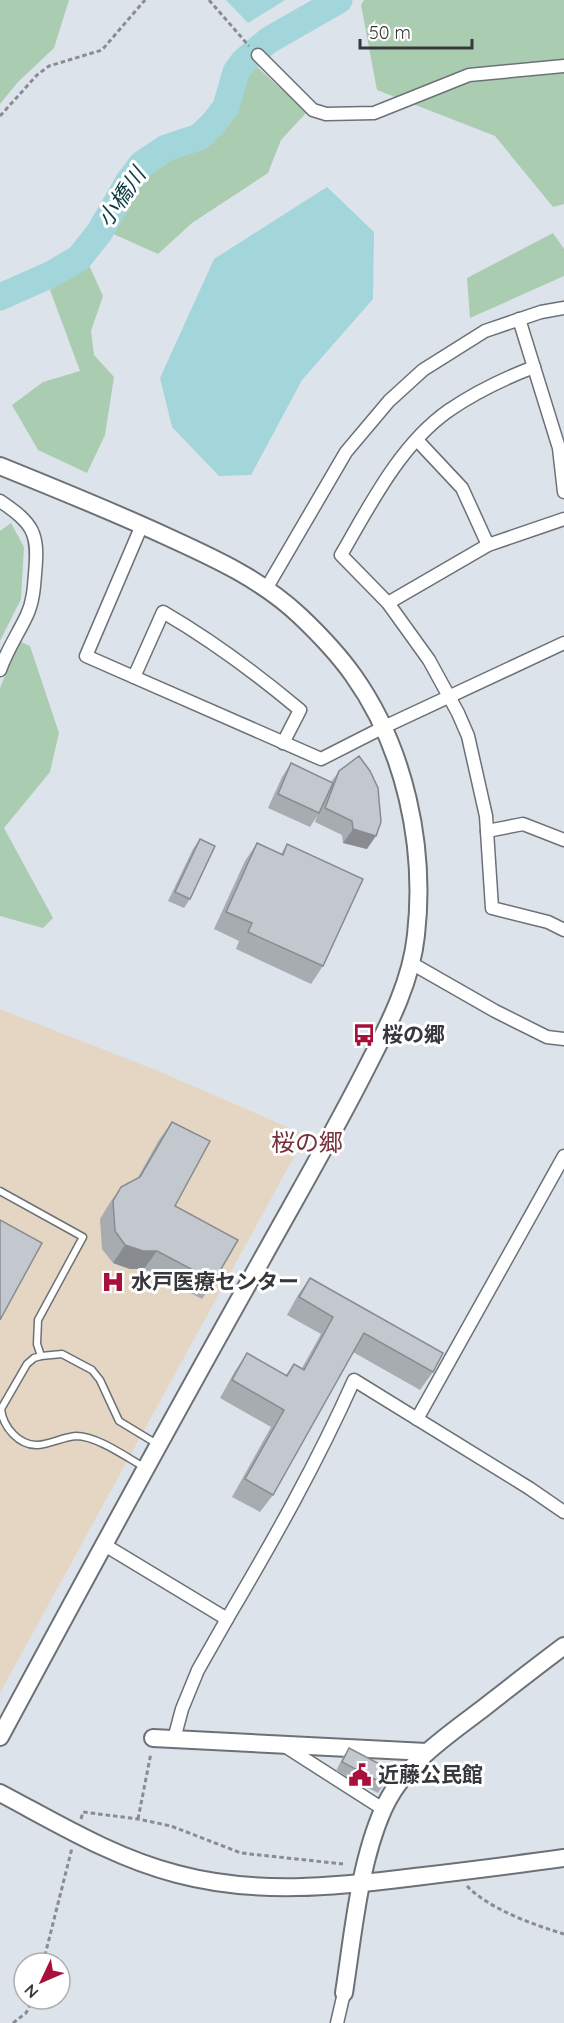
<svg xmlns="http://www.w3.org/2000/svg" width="564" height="2023" viewBox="0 0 564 2023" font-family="Quicksand,'Noto Sans JP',sans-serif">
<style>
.medical{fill:#e5d6c3}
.green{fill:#aacdb2}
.water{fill:#a2d6db}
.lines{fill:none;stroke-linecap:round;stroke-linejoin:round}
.river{stroke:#a2d6db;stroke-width:27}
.lane-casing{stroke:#6c7177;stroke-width:9}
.street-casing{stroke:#6c7177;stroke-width:15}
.secondary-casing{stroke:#6c7177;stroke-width:20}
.path{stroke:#898d92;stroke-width:3;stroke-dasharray:4.5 3;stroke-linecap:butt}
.lane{stroke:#fff;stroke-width:6}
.street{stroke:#fff;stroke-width:12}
.secondary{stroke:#fff;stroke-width:16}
.wall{fill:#a7acb1}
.shaded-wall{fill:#888c90}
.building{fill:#c2c8ce;stroke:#888c90;stroke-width:1.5}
.labels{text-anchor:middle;stroke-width:6;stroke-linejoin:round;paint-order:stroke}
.poi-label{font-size:21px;font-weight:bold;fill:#36383b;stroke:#fff;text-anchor:start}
.water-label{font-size:22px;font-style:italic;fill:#0c3d42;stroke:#fff}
.quarter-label{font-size:24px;fill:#77303a;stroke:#fff}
</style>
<rect width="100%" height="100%" fill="#dde3ea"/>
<polygon class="medical" points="0,1009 156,1070 306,1135 0,1693"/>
<g class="green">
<polygon points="0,0 69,0 54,48 18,82 0,104"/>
<polygon points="364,0 564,0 564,204 553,207 495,136 377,90 361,5"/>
<polygon points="255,65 307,112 281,140 268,173 192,223 158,254 111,233 131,189 163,158 214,133 240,85"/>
<polygon points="553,233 564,249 564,276 470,318 467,278"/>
<polygon points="88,263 103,296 91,331 94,355 114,377 105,435 87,473 38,450 12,405 43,382 80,371 50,290"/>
<polygon points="11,523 24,547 21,599 0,641 0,531"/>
<polygon points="19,641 30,646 59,733 50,772 4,828 53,918 43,928 0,916 0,688"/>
</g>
<g class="water">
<polygon points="226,0 285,0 248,23"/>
<polygon points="327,187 374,232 373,299 302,380 251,475 219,476 172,427 160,378 214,259"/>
</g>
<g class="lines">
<polyline class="river" points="0,297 52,274 79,258 99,233 129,181 142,164 166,148 199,137 212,125 226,107 236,72 244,61 269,40 339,0"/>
<g class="lane-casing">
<g id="lane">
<polyline points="0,1191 83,1237 38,1320 37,1344 41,1356"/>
<path d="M144 1467C126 1457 97 1436 76 1436 63 1437 51 1444 38 1445 19 1446 3 1427 1 1409L27 1364 34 1358 41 1356 62 1354 92 1370 100 1380 119 1421 157 1444"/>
</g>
</g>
<g class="street-casing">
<g id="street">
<polyline points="258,55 313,110 326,114 374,113 469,75 564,66"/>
<polyline points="519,319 559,448 564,492"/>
<path d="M534 367C505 378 474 393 448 411 400 445 370 505 341 555L388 603 429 660 458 713 468 736 486 816 492 908 548 922 564 930"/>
<polyline points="417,440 462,488 488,545"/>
<path d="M0 501C34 524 39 533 35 574 34 588 33 602 27 615 18 634 7 650 0 670"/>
<polyline points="142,525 86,656 321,759 384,727 564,643"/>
<polyline points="266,589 346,452 389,401 423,370 485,331 541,312 564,308"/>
<polyline points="388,603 488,545 564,519"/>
<path d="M134 677 163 612C211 640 257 674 300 710L283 743"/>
<polyline points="487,831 523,824 564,840"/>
<polyline points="411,963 495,1011 547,1037 564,1039"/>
<polyline points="417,1419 564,1156"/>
<path d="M103 1544 227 1619C273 1541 317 1463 354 1380L529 1488 564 1512"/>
<polyline points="174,1739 182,1709 198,1670 227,1619"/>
<polyline points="283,1745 383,1809"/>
<polyline points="337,2023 344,1993"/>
</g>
</g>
<g class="secondary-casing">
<g id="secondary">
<path d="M0 466C57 489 114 512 170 538 216 559 262 580 300 616 319 634 338 654 353 675 405 748 426 846 416 935 411 983 388 1026 366 1069 333 1134 297 1196 262 1259 173 1417 86 1577 0 1737"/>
<polyline points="153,1738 427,1752"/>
<path d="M0 1793C57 1823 114 1858 177 1874 256 1895 335 1887 415 1877 465 1871 514 1865 564 1858"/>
<path d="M344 1993C353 1935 359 1864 383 1810 402 1766 444 1738 481 1710 509 1688 536 1667 564 1646"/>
</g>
</g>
<g class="path">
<polyline points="209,0 249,46"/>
<polyline points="0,116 37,75 49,66 102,50 145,0"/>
<polyline points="81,1819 83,1812 138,1819 171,1826 241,1853 343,1864"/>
<polyline points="138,1819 151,1753"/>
<path d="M467 1886C489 1909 534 1925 564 1934"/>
<polyline points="43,1963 72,1848"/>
<polyline points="13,2023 26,2013 33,1999"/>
</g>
<use href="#lane" class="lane"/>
<use href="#street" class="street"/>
<use href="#secondary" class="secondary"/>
</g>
<g class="wall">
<polygon points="291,763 331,782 339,771 367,849 343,843 342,835 315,822 317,816 310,827 268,808 282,777"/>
<polygon points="200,839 190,899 184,908 168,901 193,849"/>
<polygon points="257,843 281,854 287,844 323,966 311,984 236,949 239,941 214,929 245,861"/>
<polygon points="172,1122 175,1206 214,1281 202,1299 144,1269 130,1269 113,1263 102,1249 100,1219 109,1204 121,1187 137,1179 159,1140"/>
<polygon points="310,1278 433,1372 420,1390 353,1352 273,1495 260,1512 232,1497 271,1427 220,1398 235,1371 247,1353 286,1375 294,1364 302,1368 321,1334 287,1315 298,1295"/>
<polygon points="349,1748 384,1784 378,1793 336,1771 343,1757"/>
</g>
<g class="shaded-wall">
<polygon points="353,829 376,836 367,849 343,843"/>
<polygon points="125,1245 157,1251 144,1269 130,1269 113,1263"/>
</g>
<g class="building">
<polygon points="359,756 370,771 378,788 381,822 376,836 353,829 352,821 325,808 339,771"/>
<polygon points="291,763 333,783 319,813 278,794"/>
<polygon points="200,839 215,846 190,899 175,892"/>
<polygon points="257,843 283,855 287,844 363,879 323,966 248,932 252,923 226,912"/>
<polygon points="172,1122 210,1141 175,1206 238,1240 214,1281 157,1251 143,1251 125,1245 115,1231 113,1201 121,1187 140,1177"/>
<polygon points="0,1220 42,1243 0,1320"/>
<polygon points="310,1278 443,1353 433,1372 364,1333 273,1495 245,1479 284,1410 232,1380 247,1353 287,1376 294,1364 304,1370 333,1317 299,1297"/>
<polygon points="349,1748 391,1770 384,1784 342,1762"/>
</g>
<defs>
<g id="bus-bare" transform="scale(1.8)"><path d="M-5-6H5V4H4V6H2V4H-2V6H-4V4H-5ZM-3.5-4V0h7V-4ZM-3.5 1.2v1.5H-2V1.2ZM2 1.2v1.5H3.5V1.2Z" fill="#a8103c" stroke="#fff" stroke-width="2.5" paint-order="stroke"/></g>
<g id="hospital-bare" transform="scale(1.8)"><path d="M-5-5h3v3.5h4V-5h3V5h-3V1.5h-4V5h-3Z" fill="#a8103c" stroke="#fff" stroke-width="2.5" paint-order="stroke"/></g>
<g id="civic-bare" transform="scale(1.8)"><path d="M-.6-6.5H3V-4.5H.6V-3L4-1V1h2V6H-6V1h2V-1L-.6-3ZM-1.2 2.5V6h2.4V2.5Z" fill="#a8103c" stroke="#fff" stroke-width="2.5" paint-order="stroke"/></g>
</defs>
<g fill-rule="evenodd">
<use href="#bus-bare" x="364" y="1035"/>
<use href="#hospital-bare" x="113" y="1282"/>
<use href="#civic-bare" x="360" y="1775"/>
</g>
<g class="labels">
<g class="poi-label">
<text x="382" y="1042">桜の郷</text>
<text x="131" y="1289">水戸医療センター</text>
<text x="378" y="1782">近藤公民館</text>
</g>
<g class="water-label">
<text transform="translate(121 197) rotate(-55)" y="8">小橋川</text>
</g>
<g class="quarter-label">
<text x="307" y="1151">桜の郷</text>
</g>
</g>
<g transform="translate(42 1981) rotate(226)"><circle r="28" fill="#ffffff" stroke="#afafb1" stroke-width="1.5"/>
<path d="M0-4.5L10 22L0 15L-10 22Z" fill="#a8103c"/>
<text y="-9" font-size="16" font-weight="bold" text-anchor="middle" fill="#36383b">N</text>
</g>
<path d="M360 39v9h112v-9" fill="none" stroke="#36383b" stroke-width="3"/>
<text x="369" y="39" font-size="18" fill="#36383b" stroke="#ffffff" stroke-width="4.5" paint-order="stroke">50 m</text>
</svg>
